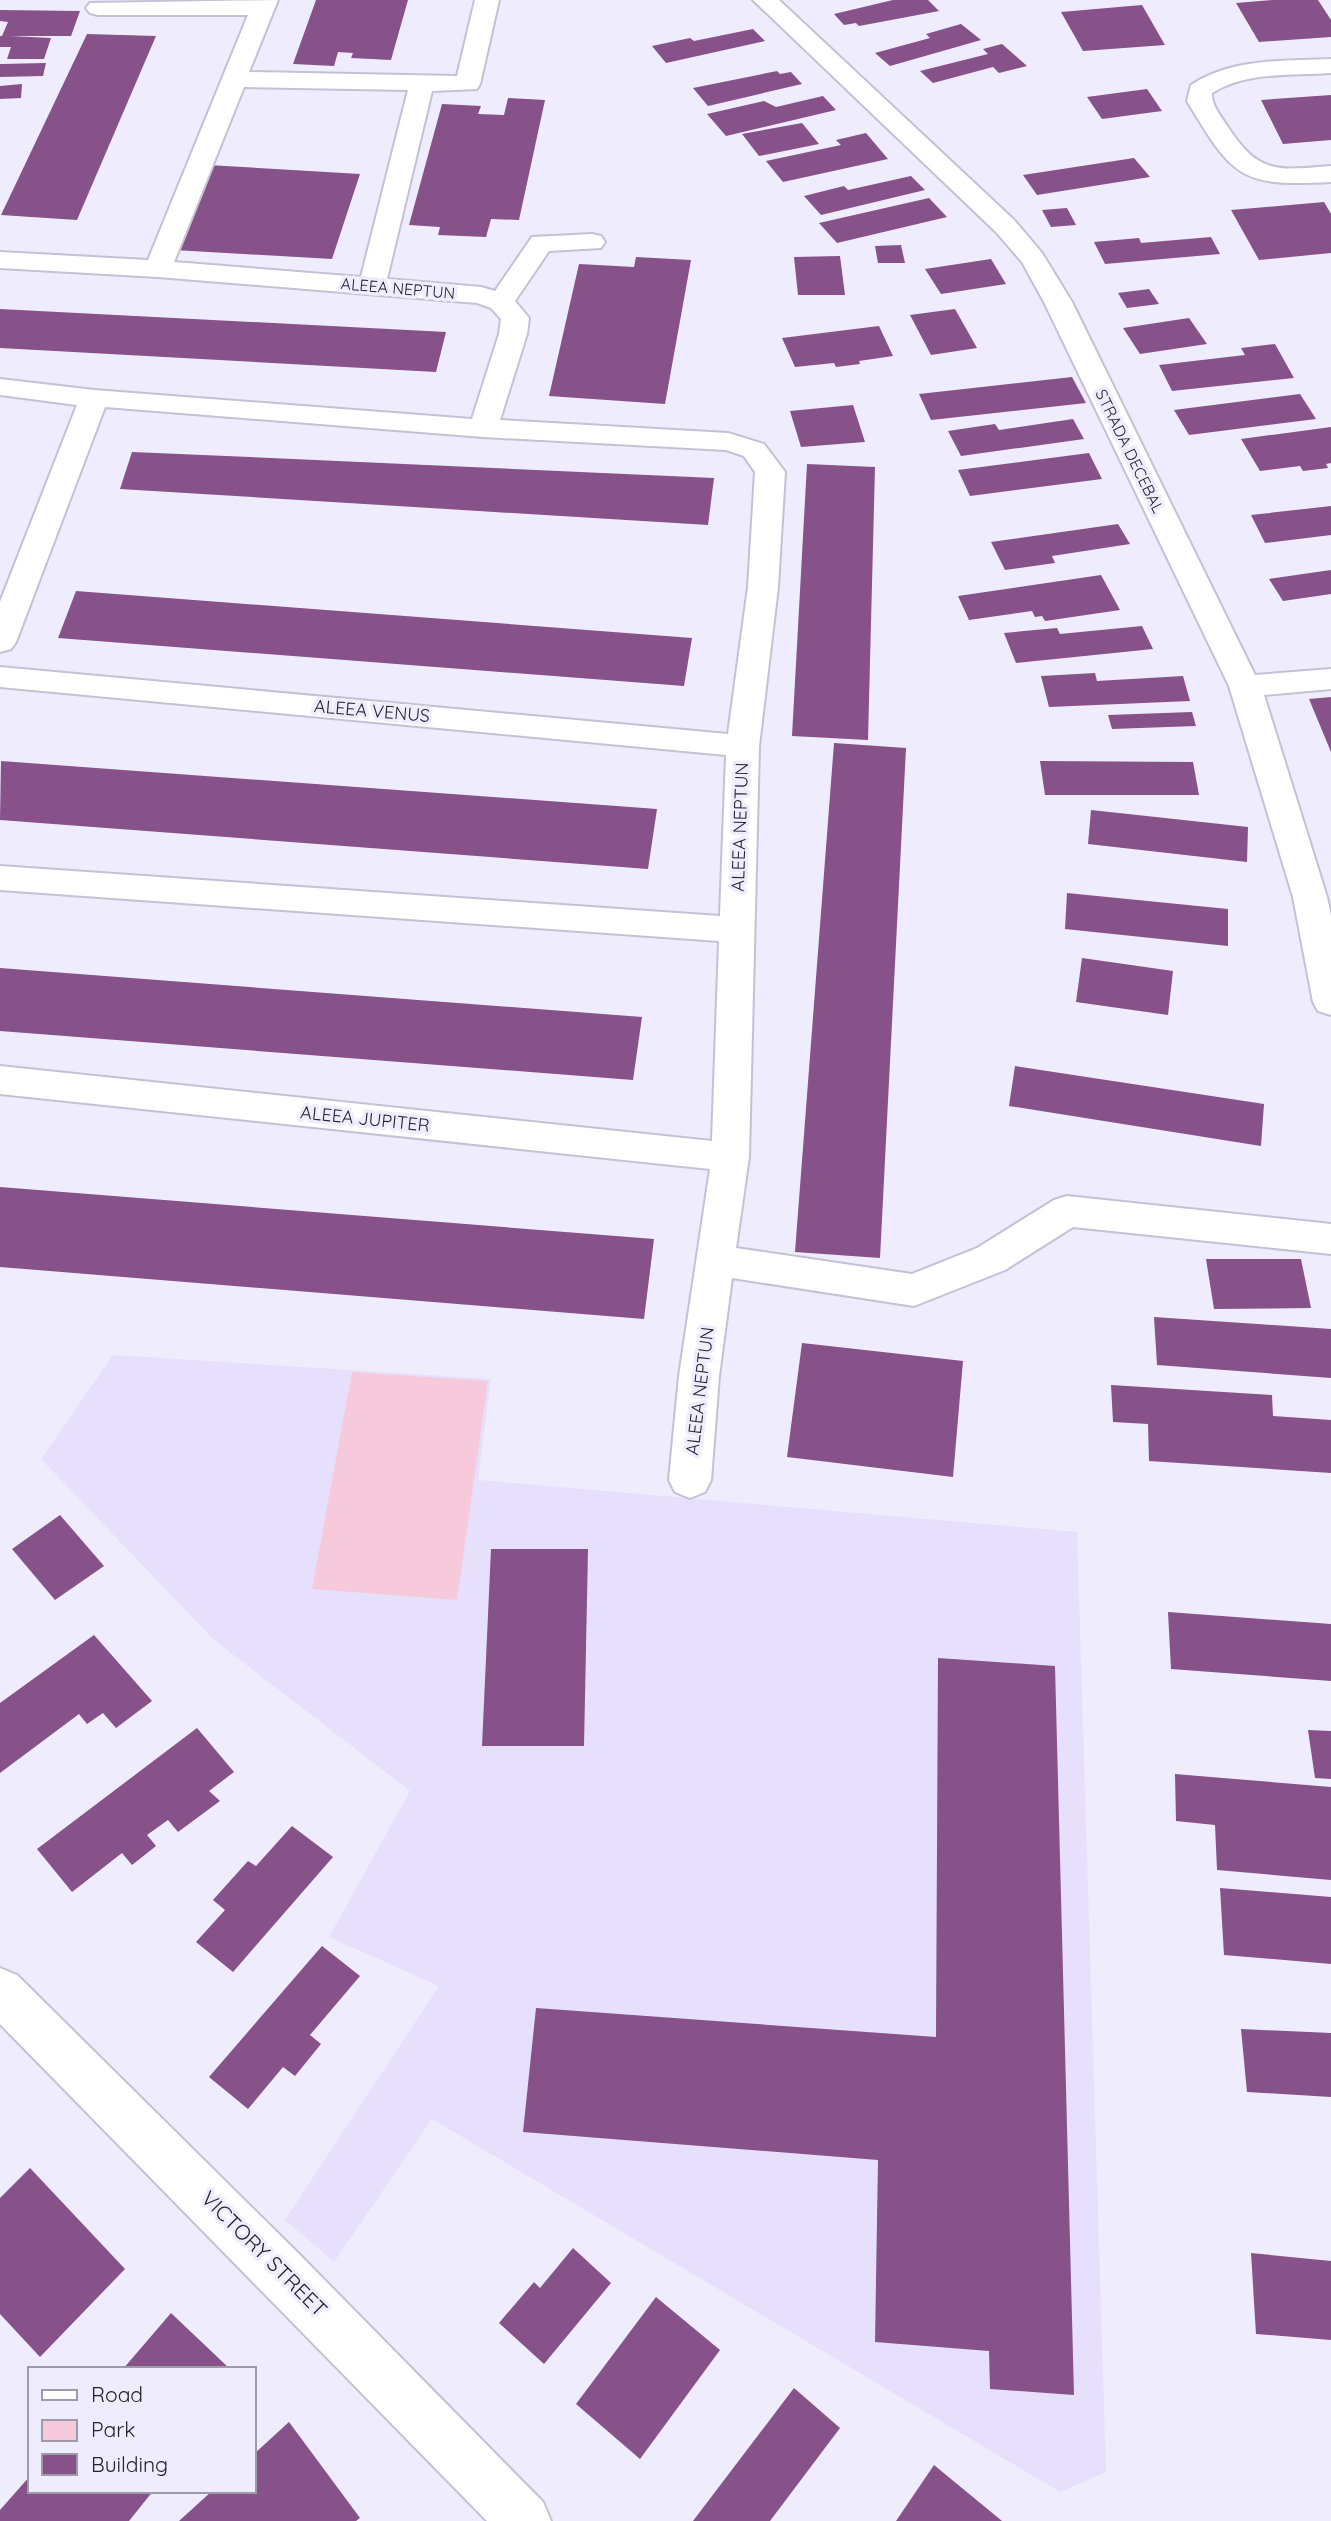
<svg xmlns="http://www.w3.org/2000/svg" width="1331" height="2521" viewBox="0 0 1331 2521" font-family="Quicksand,sans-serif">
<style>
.built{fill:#e6e0fd}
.green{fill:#f6cada}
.building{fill:#87518a}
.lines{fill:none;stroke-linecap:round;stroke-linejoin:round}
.street-casing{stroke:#c5c1d5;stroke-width:4}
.secondary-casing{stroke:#c5c1d5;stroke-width:4}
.street{fill:#fff;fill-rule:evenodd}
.secondary{fill:#fff;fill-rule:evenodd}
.labels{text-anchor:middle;stroke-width:7;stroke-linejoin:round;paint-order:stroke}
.far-street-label{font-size:16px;fill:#24222a;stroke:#efecfd}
.street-label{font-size:18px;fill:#24222a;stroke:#efecfd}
.near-street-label{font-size:21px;fill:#24222a;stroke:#efecfd}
</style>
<rect width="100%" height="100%" fill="#efecfd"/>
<polygon class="built" points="113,1355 491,1379 478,1480 1077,1532 1106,2472 1060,2492 432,2119 334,2262 285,2220 439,1986 329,1937 410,1791 214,1640 41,1459"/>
<polygon class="green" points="352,1372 488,1381 457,1600 312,1589"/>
<g class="building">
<polygon points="316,0 408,0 391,60 351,58 353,53 338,52 334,66 293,64"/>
<polygon points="893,0 928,0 939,11 859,26 856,23 844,25 834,14"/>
<polygon points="1272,0 1318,0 1331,20 1331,37 1259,42 1236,3"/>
<polygon points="1142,5 1165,45 1083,51 1061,12"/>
<polygon points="0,10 80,11 71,36 10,36 51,38 44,59 7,59 11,47 0,47 0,36 2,36 8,22 0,21"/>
<polygon points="961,24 981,40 890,66 875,53 930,38 926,34"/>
<polygon points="753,29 765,41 666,63 652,46 690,38 694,41"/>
<polygon points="87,34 156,36 77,220 1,215"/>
<polygon points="1002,44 1027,66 999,73 993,67 933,83 920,71 988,54 983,49"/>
<polygon points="46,63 43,76 0,77 0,64"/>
<polygon points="777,71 780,74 791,72 802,84 708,106 693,88"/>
<polygon points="22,84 21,98 0,99 0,86"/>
<polygon points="1147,89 1162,111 1102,119 1087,97"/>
<polygon points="1331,95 1331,140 1283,144 1261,100"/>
<polygon points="823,96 836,110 726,136 707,114 764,101 776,107"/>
<polygon points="508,98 545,100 519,220 491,219 486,237 438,235 440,227 409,225 442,104 481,106 478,114 504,115"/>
<polygon points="802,123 819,144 759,156 742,134"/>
<polygon points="866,133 888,159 783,182 766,161 841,145 836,140"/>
<polygon points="1134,158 1150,177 1037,195 1023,175"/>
<polygon points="208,165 360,174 332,259 174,250"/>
<polygon points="911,176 925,190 821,215 804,196 844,186 848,190"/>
<polygon points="929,198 947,217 837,243 819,223"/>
<polygon points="1324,202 1331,214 1331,253 1259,260 1231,210"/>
<polygon points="1067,208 1076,225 1051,227 1042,210"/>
<polygon points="1211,237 1220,254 1105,264 1094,242 1139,238 1141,243"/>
<polygon points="901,245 905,263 878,263 875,246"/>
<polygon points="840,256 845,295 798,295 794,257"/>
<polygon points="636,257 691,260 665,404 549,396 579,264 634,267"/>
<polygon points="991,259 1006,284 941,294 925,269"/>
<polygon points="1149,289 1159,304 1127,308 1118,293"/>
<polygon points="0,309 446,332 436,372 0,348"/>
<polygon points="955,309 977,348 931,355 910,315"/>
<polygon points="1189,318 1207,344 1140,354 1123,328"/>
<polygon points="879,326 893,356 859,361 860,364 836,367 834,363 795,367 782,338"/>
<polygon points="1275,344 1294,378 1172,391 1159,365 1245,355 1241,348"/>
<polygon points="1072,377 1086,403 931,420 919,394"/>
<polygon points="1300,394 1316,419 1189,435 1174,410"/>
<polygon points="853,405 865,442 801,447 790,411"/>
<polygon points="1073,419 1084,439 961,456 948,431 995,424 999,430"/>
<polygon points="1331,427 1331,463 1326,464 1328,468 1303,471 1300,466 1260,471 1241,439"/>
<polygon points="132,452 250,457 714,478 708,525 120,489"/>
<polygon points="1089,453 1102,479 970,496 958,470"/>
<polygon points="807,464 875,467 868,740 792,736"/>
<polygon points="1331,506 1331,535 1265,543 1251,515"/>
<polygon points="1118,524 1130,544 1052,556 1055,563 1005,570 991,542"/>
<polygon points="1331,570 1331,594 1283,601 1269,579"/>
<polygon points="1101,575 1120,610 1045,621 1042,616 1035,617 1032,611 969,620 958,596"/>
<polygon points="76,591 692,638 684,686 58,638"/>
<polygon points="1142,626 1153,649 1016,663 1004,633 1057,628 1060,634"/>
<polygon points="1095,673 1097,681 1183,676 1190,701 1049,707 1041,676"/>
<polygon points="1331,697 1331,752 1309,699"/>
<polygon points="1192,712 1196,726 1112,729 1108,715"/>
<polygon points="834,743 906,748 880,1258 795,1252"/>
<polygon points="1,761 657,809 648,869 0,820"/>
<polygon points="1040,761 1193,762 1199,795 1045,795"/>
<polygon points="1091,810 1248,827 1247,862 1088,844"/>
<polygon points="1067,893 1228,909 1228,946 1065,929"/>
<polygon points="1082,958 1173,971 1168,1015 1076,1002"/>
<polygon points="0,968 642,1017 633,1080 0,1031"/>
<polygon points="1015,1066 1264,1104 1261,1146 1009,1106"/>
<polygon points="0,1187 654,1239 644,1319 0,1267"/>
<polygon points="1206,1259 1301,1259 1311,1308 1214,1309"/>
<polygon points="1154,1317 1331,1329 1331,1378 1157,1365"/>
<polygon points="802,1343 963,1361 953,1477 787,1457"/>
<polygon points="1111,1385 1272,1395 1273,1416 1331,1420 1331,1473 1149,1461 1148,1424 1113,1422"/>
<polygon points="60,1515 104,1566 55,1600 12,1549"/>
<polygon points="491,1549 588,1549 584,1746 482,1746"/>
<polygon points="1168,1612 1331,1624 1331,1681 1171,1669"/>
<polygon points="94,1635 152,1701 116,1728 103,1713 87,1724 79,1714 0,1773 0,1703"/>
<polygon points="938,1658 1055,1666 1074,2395 990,2389 989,2351 875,2342 878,2160 523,2132 536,2008 936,2037"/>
<polygon points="197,1728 234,1772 209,1791 220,1801 178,1832 168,1820 147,1835 156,1846 132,1865 122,1853 72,1892 37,1849"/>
<polygon points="1308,1730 1331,1731 1331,1779 1315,1778"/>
<polygon points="1175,1774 1331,1787 1331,1880 1217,1870 1215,1825 1176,1821"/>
<polygon points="292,1826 333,1857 233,1972 196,1942 225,1910 213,1900 248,1861 256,1866"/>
<polygon points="1220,1888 1331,1897 1331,1964 1224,1955"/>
<polygon points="322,1946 360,1976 310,2035 321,2044 295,2076 283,2067 248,2109 209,2077"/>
<polygon points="1241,2029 1331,2033 1331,2097 1247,2092"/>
<polygon points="30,2168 125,2269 40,2357 0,2314 0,2198"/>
<polygon points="573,2248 611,2283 544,2364 499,2323 534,2282 540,2288"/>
<polygon points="1251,2253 1331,2261 1331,2340 1256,2334"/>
<polygon points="656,2297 720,2350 640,2459 576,2404"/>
<polygon points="171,2313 230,2369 123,2369"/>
<polygon points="794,2388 840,2428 770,2521 693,2521"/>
<polygon points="289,2422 360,2518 356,2521 179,2521 212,2491 254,2491 254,2454"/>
<polygon points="934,2465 1002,2521 896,2521"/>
<polygon points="30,2476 30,2491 153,2491 129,2521 0,2521 0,2510"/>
</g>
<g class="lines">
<g class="street-casing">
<g id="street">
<path d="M278 0 249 72 457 76 475 0H499L480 84 477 89 432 91 387 279 481 287 495 291 532 237 592 234 601 236 605 242 601 248 549 251 515 301 529 318 527 334 500 420 728 433 764 444 785 472 778 587 759 746 749 1157 736 1248 912 1274 977 1248 1054 1200 1067 1196 1331 1224V1254L1073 1227 1005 1270 914 1306 732 1278 719 1376 711 1480 705 1492 690 1498 675 1492 669 1480 679 1376 710 1169 0 1094V1066L712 1141 719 941 0 890V866L720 916 726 755 0 687V667L728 734 748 587 755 472 744 456 726 450 483 437 105 407 16 642 11 649 0 652V602L77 405 0 395V379L94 390 472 419 499 334 501 319 491 308 477 303 158 277 0 268V252L148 260 248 15H98L90 13 86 8 90 3ZM244 87 408 90 361 277 174 262Z"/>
<polygon points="753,0 779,0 1014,220 1042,253 1072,302 1255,675 1331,669 1331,689 1264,695 1327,897 1331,916 1331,1015 1318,1011 1313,1002 1293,897 1229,686 1044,302 1022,262 996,232"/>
<path d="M1331 59V73C1292 76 1246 71 1212 93 1211 105 1221 116 1228 127 1259 175 1278 170 1331 166V182C1239 187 1233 177 1187 101L1191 85C1232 58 1284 61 1331 59Z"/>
</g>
</g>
<g class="secondary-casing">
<polygon id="secondary" points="0,1968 17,1975 298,2253 543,2502 551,2521 487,2521 0,2024"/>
</g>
<use href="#street" class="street"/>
<use href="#secondary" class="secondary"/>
</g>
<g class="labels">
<g class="far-street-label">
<text transform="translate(398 288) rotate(5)" y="6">ALEEA NEPTUN</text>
<text transform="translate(1130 451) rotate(64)" y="6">STRADA DECEBAL</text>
</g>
<g class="street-label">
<text transform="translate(372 711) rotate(5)" y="6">ALEEA VENUS</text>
<text transform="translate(740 827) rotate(-88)" y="6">ALEEA NEPTUN</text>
<text transform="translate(365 1119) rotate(6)" y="6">ALEEA JUPITER</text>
<text transform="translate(700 1391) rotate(-83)" y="6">ALEEA NEPTUN</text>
</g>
<g class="near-street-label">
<text transform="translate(264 2254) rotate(45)" y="7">VICTORY STREET</text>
</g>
</g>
<rect x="28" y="2367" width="228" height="126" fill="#efecfd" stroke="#9e9ba9" stroke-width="2"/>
<rect x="42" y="2390" width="35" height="10" fill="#ffffff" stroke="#9e9ba9" stroke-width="2"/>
<text x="91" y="2402" font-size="21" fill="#24222a">Road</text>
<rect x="42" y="2420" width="35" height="21" fill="#f6cada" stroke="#9e9ba9" stroke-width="2"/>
<text x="91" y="2437" font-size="21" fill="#24222a">Park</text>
<rect x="42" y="2454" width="35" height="21" fill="#87518a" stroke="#9e9ba9" stroke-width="2"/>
<text x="91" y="2472" font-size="21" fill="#24222a">Building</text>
</svg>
